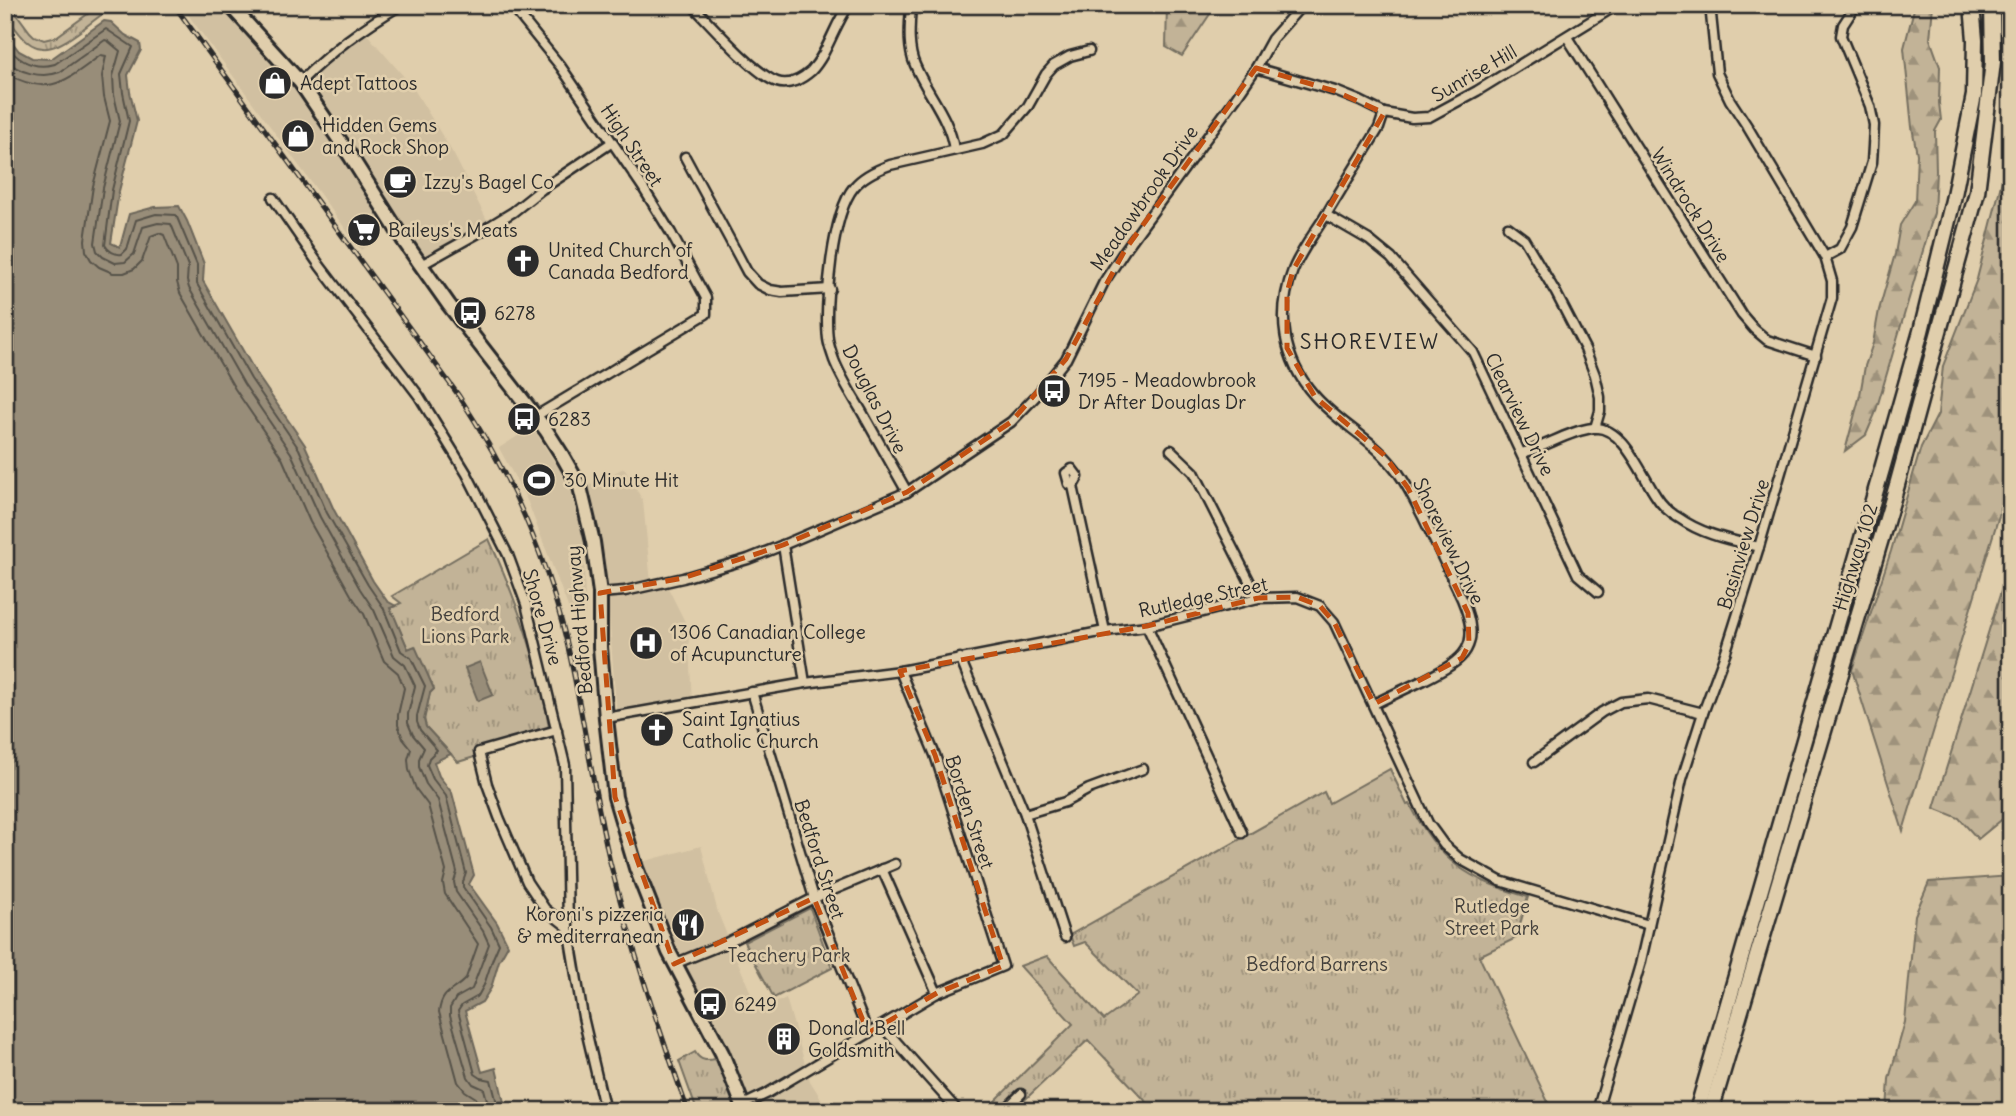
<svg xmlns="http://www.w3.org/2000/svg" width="2016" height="1116" viewBox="0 0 2016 1116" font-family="Delius,sans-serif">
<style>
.built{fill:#d1c0a1}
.forest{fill:url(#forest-firs);stroke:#766f61;stroke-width:2}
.park{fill:url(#park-tufts);stroke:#766f61;stroke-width:2}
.water{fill:#988d79;stroke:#6c665a;stroke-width:2}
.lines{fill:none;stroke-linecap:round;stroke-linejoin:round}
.shore{stroke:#57524a;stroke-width:2}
.minor-casing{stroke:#2b2b2b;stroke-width:13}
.primary-casing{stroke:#2b2b2b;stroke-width:18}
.motorway-casing{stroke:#2b2b2b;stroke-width:19}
.minor{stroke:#e0ceac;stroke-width:8}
.primary{stroke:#e0ceac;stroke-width:12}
.motorway{stroke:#e0ceac;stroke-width:14}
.rail-casing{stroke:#2b2b2b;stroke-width:5}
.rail{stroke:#e0ceac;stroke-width:2.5;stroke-dasharray:8;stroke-linecap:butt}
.marked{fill:none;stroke:#c25012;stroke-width:5;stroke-dasharray:14 9;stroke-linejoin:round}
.labels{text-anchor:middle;stroke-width:5;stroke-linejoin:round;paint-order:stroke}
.street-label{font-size:19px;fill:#2b2b2b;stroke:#e0ceac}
.poi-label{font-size:19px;fill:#2b2b2b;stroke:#e0ceac;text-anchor:start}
.park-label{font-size:19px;fill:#423f3b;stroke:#e0ceac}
.neighbourhood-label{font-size:21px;letter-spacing:2px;fill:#2b2b2b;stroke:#e0ceac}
</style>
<defs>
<pattern id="forest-firs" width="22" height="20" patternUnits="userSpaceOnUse" patternTransform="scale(1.75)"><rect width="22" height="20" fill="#c2b397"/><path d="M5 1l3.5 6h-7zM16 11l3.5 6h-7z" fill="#9e927b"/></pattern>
<pattern id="park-tufts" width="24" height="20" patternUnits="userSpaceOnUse" patternTransform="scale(1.75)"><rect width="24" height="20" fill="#c2b397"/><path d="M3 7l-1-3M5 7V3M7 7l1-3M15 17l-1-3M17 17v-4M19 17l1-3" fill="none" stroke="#9e927b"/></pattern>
</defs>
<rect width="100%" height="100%" fill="#e0ceac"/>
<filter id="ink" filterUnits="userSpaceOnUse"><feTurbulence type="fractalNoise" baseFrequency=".0143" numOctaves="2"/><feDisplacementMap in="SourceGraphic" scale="14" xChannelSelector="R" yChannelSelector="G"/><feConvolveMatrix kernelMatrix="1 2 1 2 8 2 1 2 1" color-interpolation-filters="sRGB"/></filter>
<g filter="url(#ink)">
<g class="built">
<polygon points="181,5 221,5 291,81 315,114 387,230 361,250"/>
<polygon points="359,25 412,86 454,155 489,224 426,269 319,98 300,75"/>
<polygon points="532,427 559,469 571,493 578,515 584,544 585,615 570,612 527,500 499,448"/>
<polygon points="624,468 643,501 651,583 664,580 688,628 692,702 617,720 609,614 587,486"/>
<polygon points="701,846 718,913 758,1011 786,998 810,1081 829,1111 748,1111 677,962 638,863"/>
</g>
<g class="forest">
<polygon points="1167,5 1216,5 1182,56 1166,47"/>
<polygon points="1915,5 1933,5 1930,39 1940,67 1939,103 1941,120 1935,131 1936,171 1934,213 1875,414 1866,435 1845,451 1860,395 1865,366 1873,343 1879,310 1895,254 1900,225 1915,201 1917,154 1912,127 1904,48"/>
<polygon points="2011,145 2011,476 1903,831 1852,670 1891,551 1921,447 1938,414 1943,366 1977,279"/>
<polygon points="2011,559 2011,812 1978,839 1959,818 1934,808"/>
<polygon points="2011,876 2011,1111 1887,1111 1889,1079 1905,1022 1915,915 1929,882"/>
</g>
<g class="park">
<path d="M5 5H10L30 32 34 36 44 40 56 37 100 5H114C104 13 93 21 83 29 62 44 41 61 20 34 13 25 5 17 5 5Z"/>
<path d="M489 539C517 601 541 667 550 734L458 762 426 727 424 718 430 693 434 689 415 649 414 647 408 649 390 608 401 603 392 596Z"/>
<path d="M1390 769 1407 805 1410 804C1439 862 1467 879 1528 897L1516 938 1479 956 1548 1102 1545 1111H1155L1088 1040 1013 1111H985L1073 1024 1020 966 1047 956 1104 1020 1138 995 1085 942 1074 946 1070 935 1324 792 1329 803Z"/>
<polygon points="810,908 832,968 774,998 744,942"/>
<path d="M695 1052C701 1063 709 1060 720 1058L740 1111H697L679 1061Z"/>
</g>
<g class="water">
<polygon points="104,21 111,22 125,35 140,43 141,50 128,75 130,92 137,121 119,191 111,243 120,247 129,214 155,207 179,206 187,221 204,264 203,281 257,375 305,445 334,510 373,581 387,601 396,606 390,608 392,613 393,613 408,649 415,646 434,689 430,693 424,720 426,727 451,754 434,762 439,776 452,793 474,875 469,884 497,923 508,945 499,961 491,988 482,1002 465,1011 482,1072 496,1068 506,1111 5,1111 5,33 19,51 32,58 51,59"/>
<polygon points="480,662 493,695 478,701 465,668"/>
</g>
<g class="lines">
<g class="shore">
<path d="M5 44C18 61 34 70 55 64L106 29 133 47 121 74 123 93 129 121 112 190 105 245C108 251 115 255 122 254L127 249 136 220 156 214 176 215 197 265V284L251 379 299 449 327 513 368 585 383 607 401 651 411 658 425 686 417 716V722L420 730 437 750 429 758 427 765 433 779 446 796 466 873 463 882V887L491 927 499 944 493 958 484 985 478 996 462 1005 458 1011 475 1074 481 1078 491 1080 499 1111"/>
<path d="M5 59C18 73 42 79 60 72L105 40 108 41 120 51 113 76 114 95 120 121 103 188 95 243 97 251 103 257 115 263 125 262 134 254 143 227 158 223 171 224 188 266 187 281 189 288 244 384 291 453 320 517 360 589 374 610 394 656 405 665 415 686 408 714V723L413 735 424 748 419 759V767L426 784 438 800 457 872 454 882 456 892 483 931 489 944 472 989 456 998 450 1008V1016L468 1077 473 1084 484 1089 490 1111"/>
<path d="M5 73C50 98 65 81 101 55L106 56 102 76 104 97 110 121 93 186 85 240 86 251 91 260 99 267 113 273H124L134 269 142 261 151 236 159 233 164 235 177 268V282L180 293 235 389 282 458 310 522 351 595 364 614 384 661 398 673 404 688 398 715V725L403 739 411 749 408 759 409 770 416 789 428 805 446 871 443 883 445 894 478 944 466 978C454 992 442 989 439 1012L458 1082 465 1091 476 1098 479 1111"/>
</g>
<g class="minor-casing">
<g id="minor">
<polyline points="511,5 561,67 642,186 671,233 706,298 706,314 536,416"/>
<path d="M692 5C711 24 754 74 777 82 789 86 802 79 811 71 828 53 834 25 849 5"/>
<path d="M911 5C910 24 907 47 915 65 927 94 950 118 954 150"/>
<polyline points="1567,37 1742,315 1754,329 1767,340 1816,356"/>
<polyline points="1256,68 1335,91 1360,101 1384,113 1412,118 1429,117 1477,91 1617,5"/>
<path d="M300 82C332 50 362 28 401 5"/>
<polyline points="685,157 738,255 747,272 758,284 770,290 782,292 830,289"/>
<polyline points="273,198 320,266 419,396 467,474 508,555 526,604 565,765 568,927 583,1017 605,1111"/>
<polyline points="1326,215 1369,240 1391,258 1473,352 1578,575 1598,592"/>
<polyline points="1508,227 1524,239 1556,293 1585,349 1595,375 1600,397 1600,411 1595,428"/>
<polyline points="1825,257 1840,249 1852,227 1872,162 1873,146 1874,125 1870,106 1841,36 1843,25 1856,5"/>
<polyline points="421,265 480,232 513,212 542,189 611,143"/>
<polyline points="1171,450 1194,472 1258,598"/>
<path d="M1522 453C1546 447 1568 431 1593 428 1623 425 1642 476 1656 496 1661 504 1670 513 1679 518 1703 535 1731 540 1759 547"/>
<polyline points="1073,486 1078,477 1072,469 1066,473 1069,484 1073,486 1105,631"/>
<path d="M907 492C892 465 877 439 862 412 852 395 841 378 834 360 832 354 829 346 828 339 824 306 832 213 854 187 863 176 876 170 890 165L982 144 1004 134 1028 106 1046 74 1054 65 1070 56 1089 51"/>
<polyline points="783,545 805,683"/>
<polyline points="600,593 625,591 683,578 748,559 783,545 907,492 1011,422 1036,396 1066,359 1104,282 1125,250 1235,99 1256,68 1272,39 1302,5"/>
<polyline points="1147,626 1242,833"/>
<polyline points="960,658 1025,814 1065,937"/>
<polyline points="752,692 814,898 868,1033"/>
<path d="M1374 704C1390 696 1407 688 1424 680 1466 659 1482 647 1462 599 1449 571 1436 544 1423 517 1414 500 1406 481 1393 466 1371 438 1337 422 1314 395 1283 360 1276 314 1293 270 1302 248 1317 230 1329 210 1345 183 1362 156 1379 128L1384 113"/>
<polyline points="606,718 805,683 900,671 1105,631 1147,626 1258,598 1297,597 1320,606 1334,622 1428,823 1444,845 1460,859 1500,881 1649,925"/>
<polyline points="557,730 479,752 487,784 499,817 527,882 545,909 568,927"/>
<polyline points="1534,762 1602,712 1621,702 1648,699 1703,713"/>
<polyline points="1025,814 1065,802 1089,789 1143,769"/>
<polyline points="882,869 937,993"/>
<polyline points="674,964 726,943 814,898 895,864"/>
<polyline points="882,1026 958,1111"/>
<polyline points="743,1105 766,1094 937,993 1003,966 935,755 900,671"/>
<polyline points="1004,1111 1021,1094"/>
<polyline points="1597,1111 1640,965 1682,779 1703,713 1726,651 1759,547 1832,298 1832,281 1825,257 1747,126 1730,100 1717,73 1710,5"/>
</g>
</g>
<g class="primary-casing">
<polyline id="primary" points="230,5 300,82 351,157 404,241 449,305 546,430 562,455 580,487 593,542 600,593 600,647 606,718 615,797 636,868 669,952 722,1053 745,1111"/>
</g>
<g class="motorway-casing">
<g id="motorway">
<polyline points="1697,1111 1882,469 1921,331 1953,200 1974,95 1975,40 1972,5"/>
<polyline points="1711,1111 1897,485 1977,192 1993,62 1992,5"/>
</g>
</g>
<use href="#minor" class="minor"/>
<use href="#primary" class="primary"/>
<use href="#motorway" class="motorway"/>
<g class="rail-casing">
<path id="rail" d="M174 5 459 396C509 472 546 555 567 643 584 716 593 790 610 862 631 947 659 1029 688 1111"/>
</g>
<use href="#rail" class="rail"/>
</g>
</g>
<path class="marked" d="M1256 68 1335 91 1384 113 1293 270 1287 293V348L1315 397 1384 455 1408 488 1468 613 1469 644 1462 658 1374 704 1334 622 1320 606 1297 597 1258 598 1147 626 900 671 935 755 1003 966 937 993 868 1033 814 898 674 964 615 797 600 593 683 578 783 545 907 492 1011 422 1066 359 1125 250Z"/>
<defs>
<g id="shop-disc" transform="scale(1.75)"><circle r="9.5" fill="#2b2b2b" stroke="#e0ceac"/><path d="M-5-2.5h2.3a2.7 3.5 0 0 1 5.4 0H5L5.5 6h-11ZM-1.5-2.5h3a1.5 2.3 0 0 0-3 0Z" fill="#fff"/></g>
<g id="cafe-disc" transform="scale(1.75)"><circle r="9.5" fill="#2b2b2b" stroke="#e0ceac"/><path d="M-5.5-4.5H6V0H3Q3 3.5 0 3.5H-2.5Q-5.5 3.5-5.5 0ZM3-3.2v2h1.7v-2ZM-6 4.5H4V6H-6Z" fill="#fff"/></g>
<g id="supermarket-disc" transform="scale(1.75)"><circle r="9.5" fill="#2b2b2b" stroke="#e0ceac"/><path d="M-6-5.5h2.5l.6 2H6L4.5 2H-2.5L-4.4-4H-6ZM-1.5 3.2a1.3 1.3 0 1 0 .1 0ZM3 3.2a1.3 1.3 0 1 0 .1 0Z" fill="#fff"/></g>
<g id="church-disc" transform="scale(1.75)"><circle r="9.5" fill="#2b2b2b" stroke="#e0ceac"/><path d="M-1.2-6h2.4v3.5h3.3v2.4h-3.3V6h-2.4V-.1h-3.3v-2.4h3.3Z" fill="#fff"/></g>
<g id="bus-disc" transform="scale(1.75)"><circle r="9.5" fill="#2b2b2b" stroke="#e0ceac"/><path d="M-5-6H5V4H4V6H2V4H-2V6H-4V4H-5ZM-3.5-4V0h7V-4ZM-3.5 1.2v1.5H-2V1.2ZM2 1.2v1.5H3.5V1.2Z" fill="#fff"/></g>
<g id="stadium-disc" transform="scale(1.75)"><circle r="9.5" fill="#2b2b2b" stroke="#e0ceac"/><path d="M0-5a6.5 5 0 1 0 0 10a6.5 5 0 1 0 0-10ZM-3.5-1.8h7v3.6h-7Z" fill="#fff"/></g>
<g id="hospital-disc" transform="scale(1.75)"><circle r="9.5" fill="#2b2b2b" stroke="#e0ceac"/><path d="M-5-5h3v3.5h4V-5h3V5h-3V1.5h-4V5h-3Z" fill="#fff"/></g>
<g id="restaurant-disc" transform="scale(1.75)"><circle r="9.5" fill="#2b2b2b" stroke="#e0ceac"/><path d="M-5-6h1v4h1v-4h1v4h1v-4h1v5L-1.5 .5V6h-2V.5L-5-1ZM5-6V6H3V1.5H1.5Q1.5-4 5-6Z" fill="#fff"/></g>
<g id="building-disc" transform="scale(1.75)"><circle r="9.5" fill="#2b2b2b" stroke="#e0ceac"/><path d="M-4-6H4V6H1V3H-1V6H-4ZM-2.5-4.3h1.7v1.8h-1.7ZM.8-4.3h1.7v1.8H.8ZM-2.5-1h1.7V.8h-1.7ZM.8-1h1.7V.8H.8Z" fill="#fff"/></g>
</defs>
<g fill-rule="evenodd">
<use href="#shop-disc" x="275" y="83"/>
<use href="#shop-disc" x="298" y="136"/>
<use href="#cafe-disc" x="400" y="182"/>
<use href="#supermarket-disc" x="364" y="230"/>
<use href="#church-disc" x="523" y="261"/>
<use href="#bus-disc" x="470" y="313"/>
<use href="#bus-disc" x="1054" y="391"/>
<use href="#bus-disc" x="524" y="419"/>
<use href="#stadium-disc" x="539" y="480"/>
<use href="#hospital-disc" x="646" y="643"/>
<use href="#church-disc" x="657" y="730"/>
<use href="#restaurant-disc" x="688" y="925"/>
<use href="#bus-disc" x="710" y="1004"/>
<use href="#building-disc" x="784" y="1039"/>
</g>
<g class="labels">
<g class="street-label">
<text transform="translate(1474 73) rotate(-30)" y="7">Sunrise Hill</text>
<text transform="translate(632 145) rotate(56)" y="7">High Street</text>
<text transform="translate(1144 198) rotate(-55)" y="7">Meadowbrook Drive</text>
<text transform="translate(1691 205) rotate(58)" y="7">Windrock Drive</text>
<text transform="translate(875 399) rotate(63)" y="7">Douglas Drive</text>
<text transform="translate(1520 414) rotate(64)" y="7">Clearview Drive</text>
<text transform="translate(1449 541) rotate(64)" y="7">Shoreview Drive</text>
<text transform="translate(1743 544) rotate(-73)" y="7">Basinview Drive</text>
<text transform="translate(1855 557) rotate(-73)" y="7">Highway 102</text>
<text transform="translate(1203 597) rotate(-12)" y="7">Rutledge Street</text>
<text transform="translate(543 617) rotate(74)" y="7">Shore Drive</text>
<text transform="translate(579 620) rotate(-95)" y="7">Bedford Highway</text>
<text transform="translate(970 812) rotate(72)" y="7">Borden Street</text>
<text transform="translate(820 859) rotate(72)" y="7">Bedford Street</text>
</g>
<g class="poi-label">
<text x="300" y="90">Adept Tattoos</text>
<text x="322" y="132">Hidden Gems<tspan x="322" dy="22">and Rock Shop</tspan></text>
<text x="424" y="189">Izzy's Bagel Co</text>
<text x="388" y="237">Baileys's Meats</text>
<text x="548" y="257">United Church of<tspan x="548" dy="22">Canada Bedford</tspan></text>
<text x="494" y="320">6278</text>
<text x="1078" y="387">7195 - Meadowbrook<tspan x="1078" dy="22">Dr After Douglas Dr</tspan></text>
<text x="548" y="426">6283</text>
<text x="564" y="487">30 Minute Hit</text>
<text x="670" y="639">1306 Canadian College<tspan x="670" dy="22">of Acupuncture</tspan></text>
<text x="682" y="726">Saint Ignatius<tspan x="682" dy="22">Catholic Church</tspan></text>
<text x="664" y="921" text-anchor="end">Koroni's pizzeria<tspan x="664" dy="22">&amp; mediterranean</tspan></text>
<text x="734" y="1011">6249</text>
<text x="808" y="1035">Donald Bell<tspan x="808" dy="22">Goldsmith</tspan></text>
</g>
<g class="park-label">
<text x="465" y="621">Bedford<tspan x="465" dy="22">Lions Park</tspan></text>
<text x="1492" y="913">Rutledge<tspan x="1492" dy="22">Street Park</tspan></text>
<text x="789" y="962">Teachery Park</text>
<text x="1317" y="971">Bedford Barrens</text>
</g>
<g class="neighbourhood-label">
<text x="1370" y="349">SHOREVIEW</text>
</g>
</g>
<rect width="2016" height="1116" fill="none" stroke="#e0ceac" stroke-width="28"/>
<rect x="14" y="14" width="1988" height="1088" fill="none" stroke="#2b2b2b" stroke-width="2.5" filter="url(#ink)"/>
</svg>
